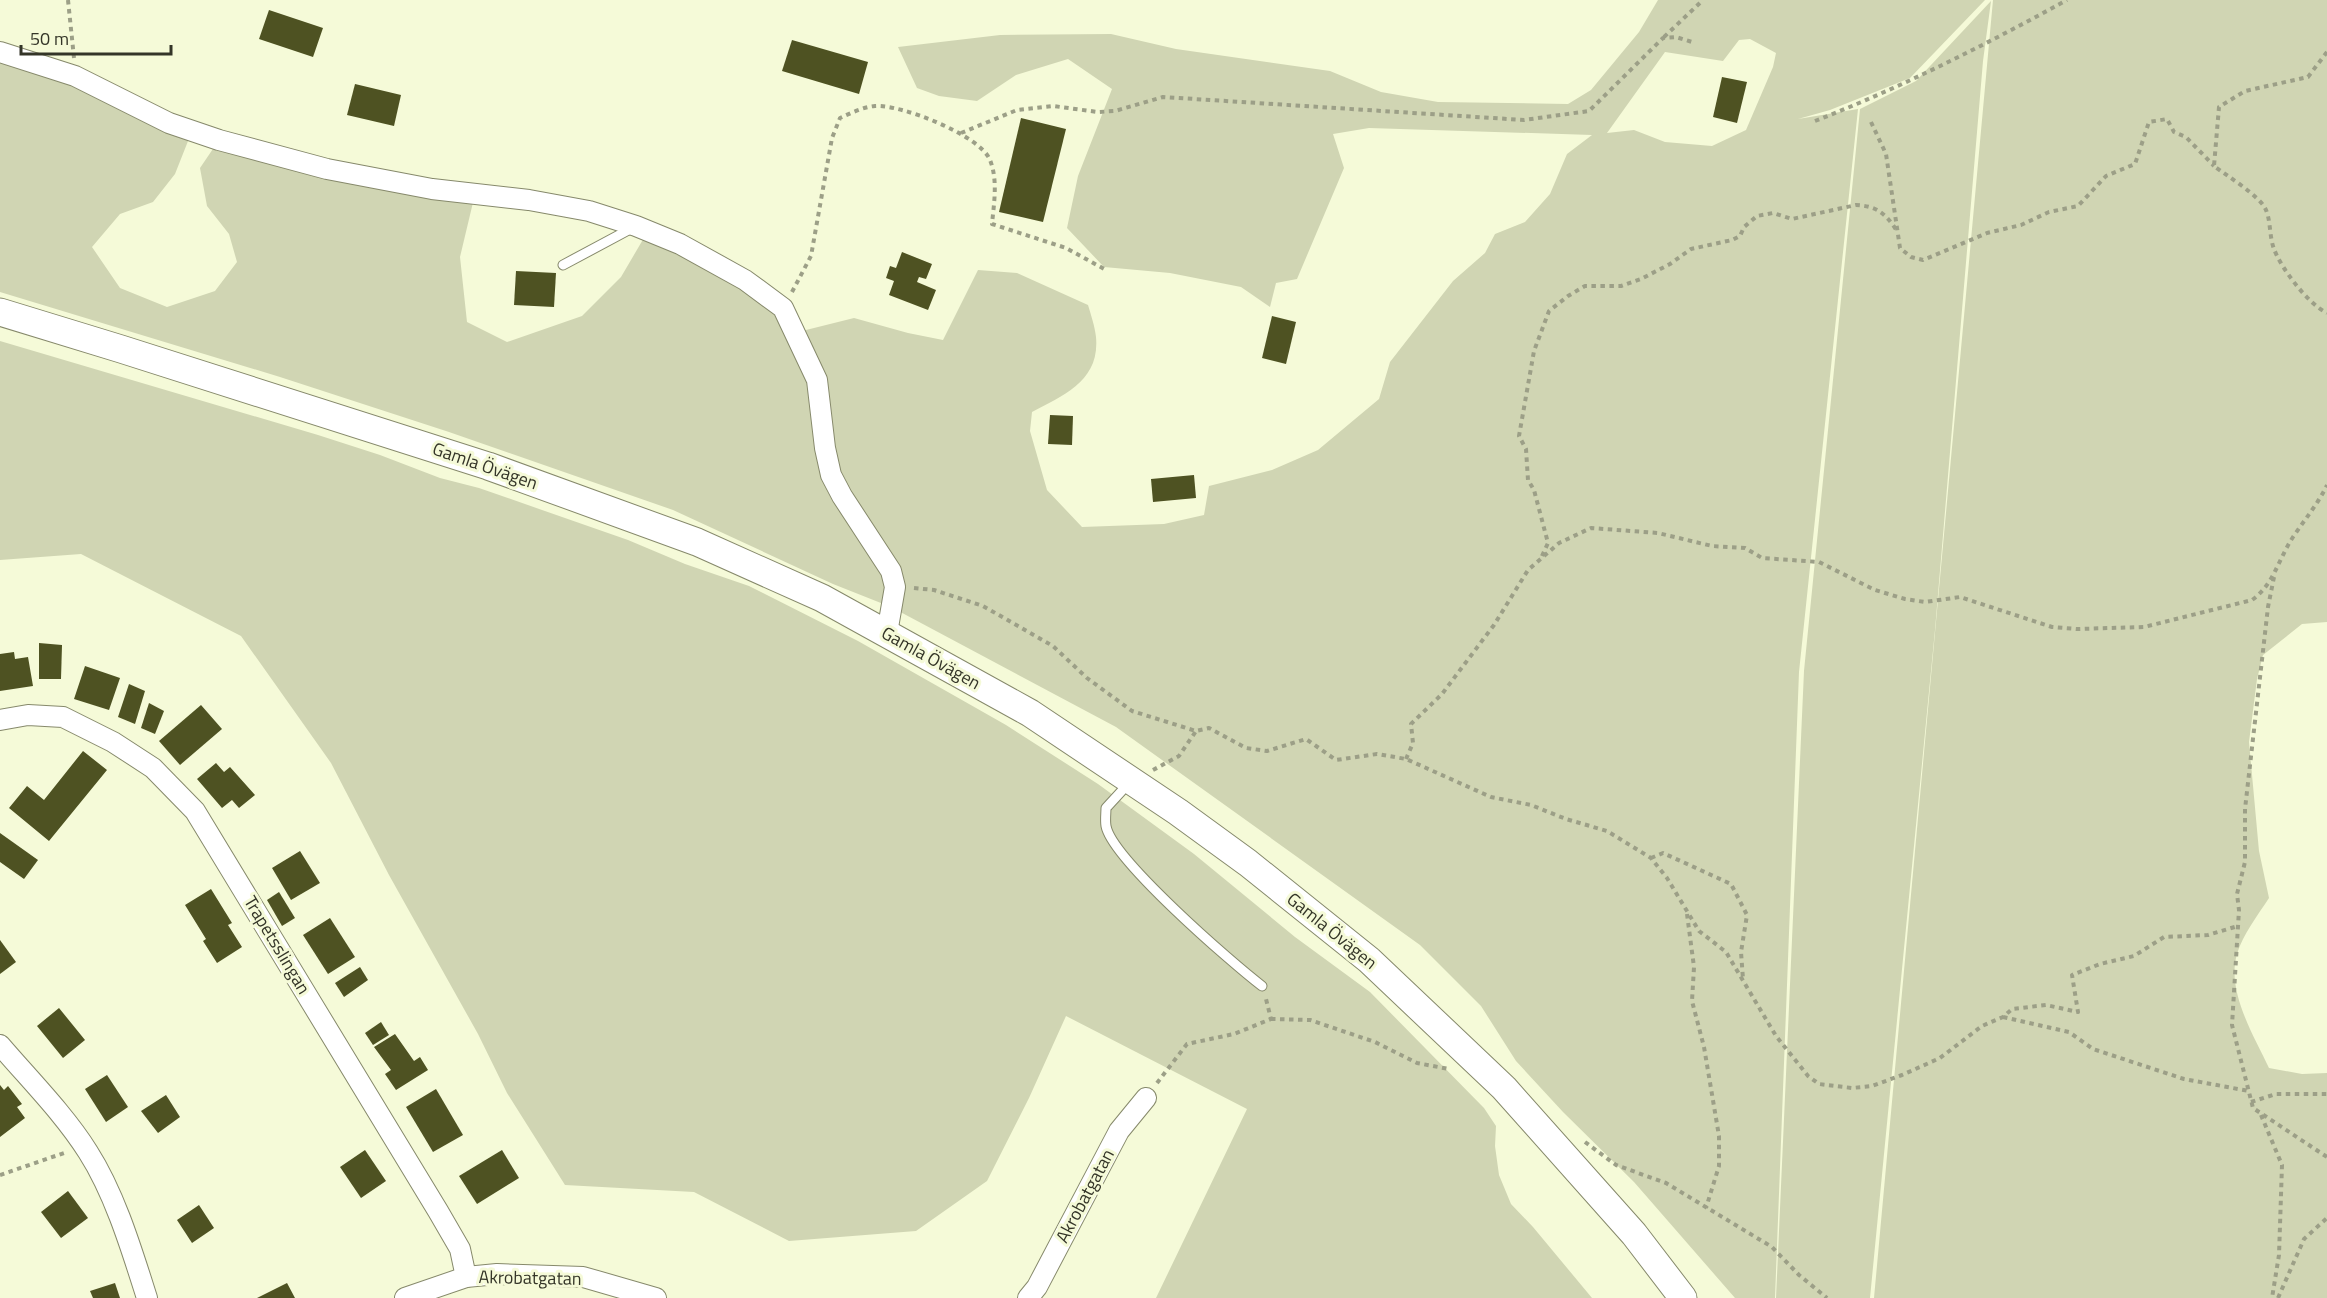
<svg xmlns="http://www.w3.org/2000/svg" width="2327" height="1298" viewBox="0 0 2327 1298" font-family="'Titillium Web',sans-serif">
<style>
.green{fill:#d0d5b3;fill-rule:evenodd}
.building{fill:#4e5222}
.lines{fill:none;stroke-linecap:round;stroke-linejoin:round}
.lane-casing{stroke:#86896b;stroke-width:11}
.street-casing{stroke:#86896b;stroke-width:22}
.secondary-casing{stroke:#86896b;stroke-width:29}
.path{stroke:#9c9f87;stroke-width:4;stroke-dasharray:4.5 4.5;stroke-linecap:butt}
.lane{stroke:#fff;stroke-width:9}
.street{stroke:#fff;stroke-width:20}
.secondary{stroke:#fff;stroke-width:27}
.labels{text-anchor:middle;stroke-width:6;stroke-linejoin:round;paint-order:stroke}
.street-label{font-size:18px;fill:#343528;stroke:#f5fad8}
</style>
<rect width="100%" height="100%" fill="#f5fad8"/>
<g class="green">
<path d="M1658 0H1985L1910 78 1830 110 1798 119 1858 109 1799 672 1775 1298H1735L1634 1182 1563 1112 1516 1061 1481 1006 1420 945 1116 727 891 607 833 584 673 510 449 432 280 377 0 292V53L192 131 175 174 153 202 120 214 92 247 120 288 167 307 215 291 237 262 229 234 207 206 200 168 219 140 475 194 460 257 467 322 507 342 582 316 621 277 648 231 745 280 794 333 854 318 908 333 943 340 978 270 1017 273 1088 305C1091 315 1095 327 1096 337 1100 381 1064 395 1032 412L1030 431 1047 490 1082 527 1164 524 1204 515 1209 486 1272 470 1318 450 1379 399 1390 362 1453 281 1485 253 1495 234 1525 222 1550 194 1567 154 1592 135 1369 128 1333 134 1344 168 1297 279 1276 283 1270 307 1241 287 1170 273 1104 267 1067 228 1078 176 1112 89 1068 59 1016 75 977 101 939 96 917 88 898 47 1000 35 1111 34 1176 49 1330 71 1381 92 1438 102 1568 104 1591 90 1639 32ZM1750 39 1776 53 1773 67 1746 130 1712 146 1665 142 1634 130 1607 133 1665 52 1723 61 1739 40Z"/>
<path d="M1993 0H2327V622L2302 624 2263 655 2257 679 2249 742 2259 851 2269 898C2258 915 2243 934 2237 954 2226 991 2254 1036 2269 1068L2302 1074 2327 1073V1298H1874Z"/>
<polygon points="1991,1 1983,61 1935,630 1870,1298 1776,1298 1804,671 1860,109 1916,81"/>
<polygon points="0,341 318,435 380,455 440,478 479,488 628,540 685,564 749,586 858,641 1006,725 1098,784 1194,854 1295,937 1370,992 1484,1108 1496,1126 1495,1146 1499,1175 1511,1204 1533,1227 1592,1298 1156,1298 1247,1109 1066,1016 1029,1098 987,1181 916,1231 789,1241 694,1192 565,1185 507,1093 478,1034 389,875 331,763 241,636 81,554 0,560"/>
</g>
<g class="building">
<polygon points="269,10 323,28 313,57 259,39"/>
<polygon points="792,40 868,62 859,94 782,71"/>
<polygon points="1722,77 1747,82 1737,123 1713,117"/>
<polygon points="355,84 401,95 394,126 347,115"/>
<polygon points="1021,118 1066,129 1043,222 999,212"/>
<polygon points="902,252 932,264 926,279 919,277 917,282 936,290 928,310 889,295 894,281 886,278 890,266 896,268"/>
<polygon points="516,271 556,273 554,307 514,305"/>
<polygon points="1272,316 1296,322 1286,364 1262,358"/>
<polygon points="1050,415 1073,416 1072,445 1048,444"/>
<polygon points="1194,475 1196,498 1153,502 1151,479"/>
<polygon points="39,643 62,645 61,679 39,679"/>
<polygon points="14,652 15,659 28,657 33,686 0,691 0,654"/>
<polygon points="85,666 120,678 109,710 74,699"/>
<polygon points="129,684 145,691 135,724 118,717"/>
<polygon points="149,703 164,711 155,734 141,728"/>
<polygon points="201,705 222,729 180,765 159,741"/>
<polygon points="83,751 107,770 49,841 9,808 27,786 44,800"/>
<polygon points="216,763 224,772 230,767 255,795 239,808 232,800 222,808 197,779"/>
<polygon points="0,833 38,860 24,879 0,862"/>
<polygon points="300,851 320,883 291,900 272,868"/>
<polygon points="211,889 232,923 228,925 242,947 217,963 203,941 206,939 185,905"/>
<polygon points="279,892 295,918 282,926 267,900"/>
<polygon points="330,918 355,957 328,974 303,935"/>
<polygon points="0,940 16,962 0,974"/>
<polygon points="360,967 368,980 344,997 335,983"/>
<polygon points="59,1008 85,1040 63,1058 37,1026"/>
<polygon points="381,1022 389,1035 373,1045 365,1033"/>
<polygon points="395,1034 414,1061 420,1057 428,1070 396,1090 385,1074 391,1070 374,1047"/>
<polygon points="107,1075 128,1107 106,1122 85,1089"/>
<polygon points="0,1085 4,1090 8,1086 22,1104 17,1107 25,1118 0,1137"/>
<polygon points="436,1089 463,1135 433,1152 406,1107"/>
<polygon points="166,1095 180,1117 158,1133 141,1111"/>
<polygon points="365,1150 386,1181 361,1198 340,1167"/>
<polygon points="502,1150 519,1178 477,1204 459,1176"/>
<polygon points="68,1191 88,1218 61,1238 41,1212"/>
<polygon points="199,1205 214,1228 192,1243 177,1220"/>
<polygon points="115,1283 120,1298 93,1298 90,1291"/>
<polygon points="287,1283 295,1298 257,1298"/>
</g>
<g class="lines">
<g class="lane-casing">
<g id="lane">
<polyline points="563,265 634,227"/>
<path d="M1129 783 1106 808C1106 813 1105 820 1106 826 1112 859 1232 963 1262 986"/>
</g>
</g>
<g class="street-casing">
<g id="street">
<polyline points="0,52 75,76 169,123 219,140 327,169 432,189 529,200 589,211 636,226 680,244 745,280 783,308 817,380 825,448 831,475 842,496 891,571 895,587 887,633"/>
<polyline points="0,720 28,715 63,717 113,742 153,768 195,811 438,1211 460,1249 466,1277"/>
<path d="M0 1045C30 1080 64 1114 88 1152 115 1194 132 1251 147 1298"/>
<polyline points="405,1298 466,1277 497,1274 583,1277 656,1298"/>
<polyline points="1028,1298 1037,1287 1119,1131 1146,1098"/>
</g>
</g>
<g class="secondary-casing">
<polyline id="secondary" points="0,312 121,349 488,466 697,542 822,598 1030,713 1178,812 1248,863 1369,960 1504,1088 1634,1234 1683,1298"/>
</g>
<g class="path">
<polyline points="68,0 74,58"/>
<polyline points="1664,37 1703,0"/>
<path d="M2327 52 2308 77 2245 91 2219 107 2214 166C2226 175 2258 195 2265 208 2271 219 2269 236 2274 249 2281 268 2308 304 2327 313"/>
<path d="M1815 121C1902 87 1985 45 2067 0"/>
<polyline points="1871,122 1886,154 1900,248 1911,257 1923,260 1987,233 2021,225 2049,212 2078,206 2106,176 2135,164 2149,122 2167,119 2174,132 2186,137 2214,166"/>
<polyline points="961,133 1017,110 1053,106 1098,112 1115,111 1163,97 1524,120 1589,111 1663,38 1676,37 1692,42"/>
<path d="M792 292 811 256 832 138 840 118C851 113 863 107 875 106 900 104 980 135 990 160 998 180 994 203 992 224L1066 248 1106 270"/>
<path d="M1542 556 1548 543 1534 490 1528 480 1526 449 1519 436 1534 351 1549 311 1568 296 1585 286H1621L1641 279 1670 264 1691 249 1732 240 1740 236 1744 227 1757 216 1773 213 1792 219 1856 205C1877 206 1886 214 1897 231"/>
<polyline points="2274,577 2268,607 2245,809 2245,862 2237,894 2239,910 2232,1025 2253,1108 2327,1157"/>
<polyline points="914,588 934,590 983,606 1053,646 1087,678 1132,711 1196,731 1209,728 1246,748 1267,751 1306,739 1336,760 1377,754 1406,759 1491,797 1531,805 1566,819 1607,831 1651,858 1667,878 1699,931 1726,952 1776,1036 1808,1076 1819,1084 1852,1088 1872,1086 1902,1075 1940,1058 1982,1026 2003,1017 2012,1009 2046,1005 2078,1012 2072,975 2100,964 2134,956 2164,937 2208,935 2238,926"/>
<path d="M1406 759 1413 743 1411 724 1442 694 1494 625 1528 570 1559 543 1591 528 1658 533 1712 546 1745 548 1762 558 1819 562 1875 590 1905 599 1925 602 1960 597 2052 627 2077 629 2144 627 2252 600C2274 584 2278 560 2293 537 2305 519 2318 504 2327 485"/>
<polyline points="1153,770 1179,756 1196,731"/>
<polyline points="1651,858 1663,853 1731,884 1747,915 1741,952 1743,979"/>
<polyline points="1687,914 1694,967 1692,1001 1704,1047 1719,1136 1719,1166 1706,1208"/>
<polyline points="2003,1017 2069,1032 2093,1049 2184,1079 2249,1091"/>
<polyline points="1271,1019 1310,1020 1375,1042 1417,1063 1449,1069"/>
<polyline points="1157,1083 1187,1044 1234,1034 1271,1019 1266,999"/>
<polyline points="2251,1102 2276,1094 2327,1094"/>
<polyline points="2261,1115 2282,1165 2279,1255 2272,1298"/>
<polyline points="1585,1142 1616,1165 1666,1183 1772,1247 1799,1275 1827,1298"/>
<polyline points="0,1175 67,1152"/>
<polyline points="2278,1298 2304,1239 2327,1218"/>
</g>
<use href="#lane" class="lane"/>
<use href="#street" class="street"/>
<use href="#secondary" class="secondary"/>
</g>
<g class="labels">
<g class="street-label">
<text transform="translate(485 466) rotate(19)" y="6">Gamla Övägen</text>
<text transform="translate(931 658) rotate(29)" y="6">Gamla Övägen</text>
<text transform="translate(1332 931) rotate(39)" y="6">Gamla Övägen</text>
<text transform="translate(277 945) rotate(59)" y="6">Trapetsslingan</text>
<text transform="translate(1085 1196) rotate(-62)" y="6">Akrobatgatan</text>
<text transform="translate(530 1278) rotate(1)" y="6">Akrobatgatan</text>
</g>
</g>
<path d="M21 45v9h150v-9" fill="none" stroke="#343528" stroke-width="3"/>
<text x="30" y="45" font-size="18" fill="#343528" stroke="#f5fad8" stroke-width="4.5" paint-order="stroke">50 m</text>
</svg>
